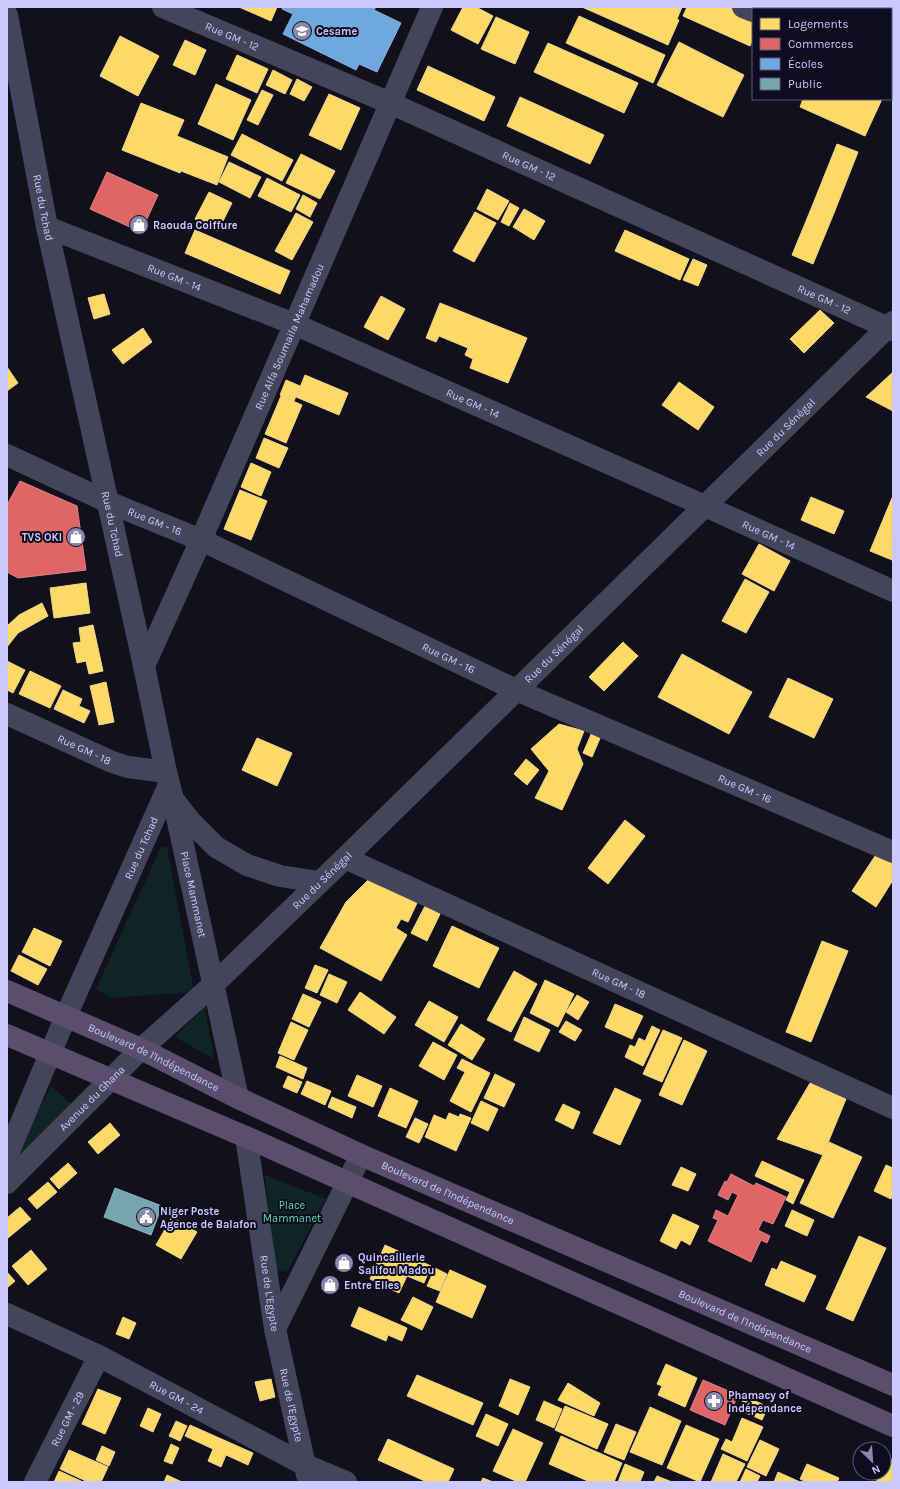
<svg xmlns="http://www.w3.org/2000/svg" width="900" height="1489" viewBox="0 0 900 1489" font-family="Karla,sans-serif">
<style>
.green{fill:#0f2524}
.homes{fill:#ffd966;stroke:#efd494}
.shops{fill:#e06666;stroke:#da8494}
.schools{fill:#6fa8dc;stroke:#8bb2e6}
.public{fill:#76a5af;stroke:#90b0c7}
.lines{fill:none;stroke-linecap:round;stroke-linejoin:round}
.minor{stroke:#44455b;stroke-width:22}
.major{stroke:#584e6e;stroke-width:22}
.labels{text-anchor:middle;stroke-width:4;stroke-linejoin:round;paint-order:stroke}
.poi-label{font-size:11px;font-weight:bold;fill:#cbc9ff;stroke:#0e0c1e;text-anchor:start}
.street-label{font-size:11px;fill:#cbc9ff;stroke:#0e0c1e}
.park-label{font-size:11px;fill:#55dfb2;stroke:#0e0c1e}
</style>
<rect width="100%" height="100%" fill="#12101a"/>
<g class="green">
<polygon points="161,847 167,847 194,992 111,998 96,989"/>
<polygon points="205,1007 214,1059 175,1037"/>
<polygon points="51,1086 75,1107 17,1166 12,1161"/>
<polygon points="265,1175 326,1199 287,1272 274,1270"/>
</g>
<g class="homes">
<polygon points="239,7 277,7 271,21"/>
<polygon points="463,7 476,7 493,16 478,44 451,30"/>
<polygon points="582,7 682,7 677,19 679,20 668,45"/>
<polygon points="687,7 741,7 753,12 753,39 750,46 683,16"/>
<polygon points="826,7 850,7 849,9 825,9"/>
<polygon points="866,7 893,7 893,33 891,32 891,9 865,9"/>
<polygon points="579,16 665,55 653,83 566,43"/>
<polygon points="496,17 529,32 515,64 481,49"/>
<polygon points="120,36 159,56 138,96 100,76"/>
<polygon points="185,40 206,50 195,75 173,65"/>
<polygon points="679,42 744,75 723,117 657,85"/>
<polygon points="548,43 638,83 624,113 534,72"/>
<polygon points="237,55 268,69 257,93 226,79"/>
<polygon points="428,66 495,97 484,121 417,90"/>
<polygon points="273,70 292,80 285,94 266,85"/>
<polygon points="297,79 312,87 304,101 290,94"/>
<polygon points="216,84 251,100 233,140 198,124"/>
<polygon points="262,90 273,95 258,125 247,120"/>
<polygon points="329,94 360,108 341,150 309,135"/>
<polygon points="520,97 604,135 590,164 507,126"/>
<polygon points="803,99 882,99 865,136 800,107"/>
<polygon points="141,103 184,120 177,136 228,157 217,185 181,171 180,173 122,150"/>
<polygon points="242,134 293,160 282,181 231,155"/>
<polygon points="837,144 858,152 834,213 813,204"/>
<polygon points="301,154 335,171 320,199 286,183"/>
<polygon points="229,162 261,177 250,198 219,182"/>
<polygon points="267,178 300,195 291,212 258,196"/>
<polygon points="487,189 509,201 498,220 477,209"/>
<polygon points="209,192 232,203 218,231 195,219"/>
<polygon points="303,195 317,203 310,217 296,209"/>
<polygon points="510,203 519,208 509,226 501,222"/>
<polygon points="813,204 834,213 813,264 792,255"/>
<polygon points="524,209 545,221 534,240 513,227"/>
<polygon points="475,212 496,223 474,262 453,251"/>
<polygon points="296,213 313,222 292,260 275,251"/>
<polygon points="195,230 290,271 280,294 185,253"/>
<polygon points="625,230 689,259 680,280 615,251"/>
<polygon points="693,259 707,265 698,286 683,280"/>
<polygon points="104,294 110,314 94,319 88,298"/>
<polygon points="381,296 405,309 388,340 364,327"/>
<polygon points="440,303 527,338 508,383 470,368 473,359 465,355 468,348 439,336 436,342 426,338"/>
<polygon points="820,310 834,323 804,353 790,339"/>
<polygon points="143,328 152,342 123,364 112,350"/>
<polygon points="7,367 18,383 7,391"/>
<polygon points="893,372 893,411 866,397"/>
<polygon points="305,375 348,393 339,415 296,397"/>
<polygon points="286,380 300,386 294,401 280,395"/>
<polygon points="679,382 714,407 698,430 662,405"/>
<polygon points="281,396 302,405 286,443 265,434"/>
<polygon points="264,438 288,448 279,468 256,458"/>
<polygon points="251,463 271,472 261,496 241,487"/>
<polygon points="240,490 267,501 251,540 224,529"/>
<polygon points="811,497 844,511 834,534 801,520"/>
<polygon points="892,498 893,499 892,560 870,551"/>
<polygon points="759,544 790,561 774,591 742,574"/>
<polygon points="745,579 769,592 746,633 722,621"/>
<polygon points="86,583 90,613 54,618 50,588"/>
<polygon points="42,603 48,616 18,633 7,647 7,626 19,615"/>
<polygon points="93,625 103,671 89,674 86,661 77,663 73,643 81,642 79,628"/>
<polygon points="623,642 638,656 604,691 589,677"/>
<polygon points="682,654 752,692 729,734 658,697"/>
<polygon points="7,661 25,670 13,693 7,690"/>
<polygon points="30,671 61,686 50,708 19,694"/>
<polygon points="788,678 833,699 814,738 769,717"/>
<polygon points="106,682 114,722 99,725 90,686"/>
<polygon points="63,690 82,699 79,706 90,711 84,723 54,709"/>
<polygon points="559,724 584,731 577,749 583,764 562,810 535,798 549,771 531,749"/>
<polygon points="592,732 601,736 592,757 583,753"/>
<polygon points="257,738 292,753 277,786 242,770"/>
<polygon points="526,759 539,770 527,785 514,774"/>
<polygon points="625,820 645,836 608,884 588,868"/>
<polygon points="879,850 893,859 893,880 876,907 852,891"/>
<polygon points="369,879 417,903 408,922 401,919 396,928 407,935 381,981 320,948 346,902"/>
<polygon points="425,906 440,914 427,941 411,933"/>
<polygon points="452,926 499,948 479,988 433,966"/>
<polygon points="34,928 62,941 50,966 22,952"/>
<polygon points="822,941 848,951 811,1042 786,1032"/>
<polygon points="19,955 47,969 38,985 11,971"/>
<polygon points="315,965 328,970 317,993 305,988"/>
<polygon points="514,971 537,984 511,1032 487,1020"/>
<polygon points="329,974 347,982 337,1003 320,995"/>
<polygon points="545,980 574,994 558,1027 530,1013"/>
<polygon points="360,992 396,1017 384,1034 348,1010"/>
<polygon points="303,994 321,1002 309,1027 292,1019"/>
<polygon points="577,995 589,1002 578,1020 566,1012"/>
<polygon points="429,1001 458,1017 444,1042 415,1025"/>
<polygon points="615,1004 643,1016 632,1039 605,1027"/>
<polygon points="524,1017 550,1030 539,1052 514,1040"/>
<polygon points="566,1021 582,1030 575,1041 559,1032"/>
<polygon points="291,1022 308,1030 294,1060 278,1053"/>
<polygon points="461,1024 485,1039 472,1060 448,1045"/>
<polygon points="652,1026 660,1030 643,1066 625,1057 630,1045 635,1047 639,1038 645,1041"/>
<polygon points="663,1030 682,1038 662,1082 643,1074"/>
<polygon points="684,1040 707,1051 682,1105 659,1095"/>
<polygon points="433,1042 457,1055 444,1080 419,1066"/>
<polygon points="280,1056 307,1068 303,1079 276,1067"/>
<polygon points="462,1059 490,1073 471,1112 450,1101 465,1072 457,1068"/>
<polygon points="495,1074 515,1084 504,1107 484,1098"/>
<polygon points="357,1075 382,1086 373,1107 348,1096"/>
<polygon points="288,1076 302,1082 297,1093 283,1087"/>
<polygon points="307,1081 331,1091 325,1105 301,1094"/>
<polygon points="810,1083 846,1099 823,1155 777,1139"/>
<polygon points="390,1088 418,1101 406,1128 378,1116"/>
<polygon points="615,1088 641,1100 620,1145 593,1133"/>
<polygon points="332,1097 356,1107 352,1118 328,1107"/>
<polygon points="481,1101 498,1109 488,1131 471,1123"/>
<polygon points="563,1104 580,1112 573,1129 555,1120"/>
<polygon points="449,1113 459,1117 460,1114 471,1118 456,1151 425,1137 434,1115 446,1120"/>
<polygon points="415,1118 428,1124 419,1143 406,1137"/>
<polygon points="110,1123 120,1135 98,1154 88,1142"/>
<polygon points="829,1142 862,1157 833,1218 800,1203"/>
<polygon points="762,1161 804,1180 793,1204 786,1200 790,1192 755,1176"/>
<polygon points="68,1163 77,1173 59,1189 50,1179"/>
<polygon points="886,1165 893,1168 893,1195 891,1199 874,1191"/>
<polygon points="681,1167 696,1174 688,1191 672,1185"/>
<polygon points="48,1182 57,1192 37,1209 28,1199"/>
<polygon points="20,1207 31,1219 8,1238 7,1218"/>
<polygon points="792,1210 814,1220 807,1236 785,1226"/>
<polygon points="673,1214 699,1226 690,1245 681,1240 676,1249 660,1241"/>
<polygon points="172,1217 197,1232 181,1259 156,1245"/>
<polygon points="859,1236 886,1248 853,1321 826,1309"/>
<polygon points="385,1245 431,1266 424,1283 407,1276 399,1293 370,1279"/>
<polygon points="31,1250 47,1269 28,1285 12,1266"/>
<polygon points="781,1261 816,1276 804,1302 765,1285 772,1268 777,1270"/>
<polygon points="435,1268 447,1274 440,1291 427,1286"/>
<polygon points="450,1270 486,1286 472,1318 436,1302"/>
<polygon points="7,1272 15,1281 7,1288"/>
<polygon points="413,1297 433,1307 422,1330 401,1320"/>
<polygon points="359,1307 407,1328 402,1341 388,1335 386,1341 351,1326"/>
<polygon points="123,1317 136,1323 129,1339 116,1334"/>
<polygon points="666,1364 697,1378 685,1407 658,1395 662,1386 657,1384"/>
<polygon points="417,1375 483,1403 473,1425 407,1396"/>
<polygon points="271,1379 275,1397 260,1401 255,1382"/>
<polygon points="510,1379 530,1387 518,1415 499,1406"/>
<polygon points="568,1383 600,1403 594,1416 558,1400"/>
<polygon points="98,1389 121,1398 105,1434 82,1424"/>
<polygon points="745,1396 768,1407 762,1420 739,1410"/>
<polygon points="544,1401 562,1409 554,1428 536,1420"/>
<polygon points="565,1406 608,1424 597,1449 555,1430"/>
<polygon points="650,1407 681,1421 662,1465 630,1452"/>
<polygon points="148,1408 161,1414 153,1432 140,1426"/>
<polygon points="486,1414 508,1424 498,1446 476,1436"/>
<polygon points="742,1418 763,1427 747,1461 721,1449 726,1439 732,1442"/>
<polygon points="176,1421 187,1426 180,1441 169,1436"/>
<polygon points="616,1424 636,1432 624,1460 604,1452"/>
<polygon points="190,1425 253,1453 248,1465 226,1455 221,1467 208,1461 213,1449 185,1436"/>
<polygon points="686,1425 719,1439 700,1482 667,1468"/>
<polygon points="513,1429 543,1443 525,1482 518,1482 493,1471"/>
<polygon points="561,1436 622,1463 614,1482 590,1482 549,1464"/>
<polygon points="388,1439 454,1469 448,1482 427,1482 378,1460"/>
<polygon points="760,1440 779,1449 766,1476 747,1467"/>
<polygon points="171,1444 179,1448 172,1464 164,1461"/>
<polygon points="102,1446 115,1452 109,1466 96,1460"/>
<polygon points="69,1450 108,1467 101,1482 88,1482 60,1469"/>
<polygon points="723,1454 745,1464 736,1482 711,1482"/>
<polygon points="884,1456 893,1460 893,1482 881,1482 867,1476 868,1473 884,1473"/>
<polygon points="625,1464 644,1472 640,1482 618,1482"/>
<polygon points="807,1464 839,1478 837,1482 807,1482 800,1479"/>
<polygon points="746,1469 760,1476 757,1482 740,1482"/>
<polygon points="59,1471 81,1481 80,1482 54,1482"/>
<polygon points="778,1472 800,1482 774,1482"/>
<polygon points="167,1475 182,1482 164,1482"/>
<polygon points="657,1476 672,1482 654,1482"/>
<polygon points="483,1478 493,1482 481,1482"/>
</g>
<g class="shops">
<polygon points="107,172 158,195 141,232 90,209"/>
<polygon points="20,481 77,506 86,570 18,578 7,572 7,505"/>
<polygon points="731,1174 754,1186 756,1183 786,1197 773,1224 763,1220 758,1230 770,1236 767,1243 761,1240 751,1262 708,1241 718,1220 713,1218 716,1210 728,1216 738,1195 732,1192 728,1200 718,1195 725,1181 727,1182"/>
<polygon points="703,1380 738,1395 725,1425 690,1410"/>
</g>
<polygon class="schools" points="283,7 376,7 374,10 401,23 377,72 359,64 356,70 283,34 293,14 282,9"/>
<polygon class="public" points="115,1188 162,1206 151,1235 104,1217"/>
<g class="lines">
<g class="minor">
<path id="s1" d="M163 7 390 103 893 330"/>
<polyline points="743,7 753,11"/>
<path id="s2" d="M7 15 47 227 144 666 166 772 173 799 238 1098"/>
<polyline points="891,72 893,73"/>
<path id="s3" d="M47 227 294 324 705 506 893 591"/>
<path id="s4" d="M7 455 108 502 201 540 516 690 893 852"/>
<path id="s5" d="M144 666 201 540 432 7"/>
<path id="s6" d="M7 714 112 762 128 767 166 772"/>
<polyline points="176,803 191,822 216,847 247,865 280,876 319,882"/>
<path id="s7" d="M345 858 893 1108"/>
<path id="s8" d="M246 1137 275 1329 307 1475"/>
<path id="s9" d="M7 1156 66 1016 169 785"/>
<path id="s10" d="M7 1183 141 1049 214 984 345 858 893 322"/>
<path id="s11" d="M7 1314 99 1356 305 1465 346 1482"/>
<polyline points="275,1329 361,1155"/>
<path id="s12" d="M35 1482 99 1356"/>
</g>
<g class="major">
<path id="s13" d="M7 991 141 1049 238 1098 361 1155 893 1385"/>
<polyline points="7,1035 246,1137 893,1426"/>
</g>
</g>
<defs>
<g id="university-disc" transform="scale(1)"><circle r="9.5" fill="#8a88af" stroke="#0e0c1e"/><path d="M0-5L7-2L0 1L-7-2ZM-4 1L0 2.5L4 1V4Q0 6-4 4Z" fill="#fff"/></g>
<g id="shop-disc" transform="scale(1)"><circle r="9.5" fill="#8a88af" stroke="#0e0c1e"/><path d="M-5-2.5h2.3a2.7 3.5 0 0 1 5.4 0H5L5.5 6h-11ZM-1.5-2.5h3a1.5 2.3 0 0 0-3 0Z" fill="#fff"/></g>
<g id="civic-disc" transform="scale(1)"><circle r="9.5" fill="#8a88af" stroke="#0e0c1e"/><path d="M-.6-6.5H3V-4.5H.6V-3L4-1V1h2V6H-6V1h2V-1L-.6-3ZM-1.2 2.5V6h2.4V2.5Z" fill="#fff"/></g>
<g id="pharmacy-disc" transform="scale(1)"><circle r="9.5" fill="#8a88af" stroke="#0e0c1e"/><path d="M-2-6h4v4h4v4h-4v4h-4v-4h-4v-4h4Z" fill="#fff"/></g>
</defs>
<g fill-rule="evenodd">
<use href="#university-disc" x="302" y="31"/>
<use href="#shop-disc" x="139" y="225"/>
<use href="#shop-disc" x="76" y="537"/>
<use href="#civic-disc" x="146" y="1217"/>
<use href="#shop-disc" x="344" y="1263"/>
<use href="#shop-disc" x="330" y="1285"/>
<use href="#pharmacy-disc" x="714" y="1401"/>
</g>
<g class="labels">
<g class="poi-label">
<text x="316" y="35">Cesame</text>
<text x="153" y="229">Raouda Coiffure</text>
<text x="62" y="541" text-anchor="end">TVS OKI</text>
<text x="160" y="1215">Niger Poste<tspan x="160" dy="13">Agence de Balafon</tspan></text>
<text x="358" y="1261">Quincaillerie<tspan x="358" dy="13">Salifou Madou</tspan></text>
<text x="344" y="1289">Entre Elles</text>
<text x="728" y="1399">Phamacy of<tspan x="728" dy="13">Indépendance</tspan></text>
</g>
<g class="street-label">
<text dy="4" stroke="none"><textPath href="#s1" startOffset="75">Rue GM - 12</textPath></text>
<text dy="4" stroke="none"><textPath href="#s1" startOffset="399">Rue GM - 12</textPath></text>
<text dy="4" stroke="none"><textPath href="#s2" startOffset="196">Rue du Tchad</textPath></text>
<text dy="4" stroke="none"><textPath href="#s3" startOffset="137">Rue GM - 14</textPath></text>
<text dy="4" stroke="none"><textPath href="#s1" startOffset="723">Rue GM - 12</textPath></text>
<text dy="4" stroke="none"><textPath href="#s5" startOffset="360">Rue Alfa Soumaila Mahamadou</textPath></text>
<text dy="4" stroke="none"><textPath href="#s3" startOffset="461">Rue GM - 14</textPath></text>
<text dy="4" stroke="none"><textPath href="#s10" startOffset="1085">Rue du Sénégal</textPath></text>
<text dy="4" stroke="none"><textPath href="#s4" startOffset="162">Rue GM - 16</textPath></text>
<text dy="4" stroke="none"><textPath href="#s2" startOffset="520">Rue du Tchad</textPath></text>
<text dy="4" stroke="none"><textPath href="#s3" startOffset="785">Rue GM - 14</textPath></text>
<text dy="4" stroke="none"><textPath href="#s10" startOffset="761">Rue du Sénégal</textPath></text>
<text dy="4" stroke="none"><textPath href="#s4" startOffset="486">Rue GM - 16</textPath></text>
<text dy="4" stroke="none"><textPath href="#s6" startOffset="85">Rue GM - 18</textPath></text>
<text dy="4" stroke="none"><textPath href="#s4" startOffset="810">Rue GM - 16</textPath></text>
<text dy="4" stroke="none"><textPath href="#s9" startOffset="336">Rue du Tchad</textPath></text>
<text dy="4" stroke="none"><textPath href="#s10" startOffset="437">Rue du Sénégal</textPath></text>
<text dy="4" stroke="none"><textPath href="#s2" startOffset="899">Place Mammanet</textPath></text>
<text dy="4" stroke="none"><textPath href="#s7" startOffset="301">Rue GM - 18</textPath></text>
<text dy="4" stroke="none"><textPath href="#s13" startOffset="161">Boulevard de l'Indépendance</textPath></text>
<text dy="4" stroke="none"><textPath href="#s10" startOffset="120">Avenue du Ghana</textPath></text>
<text dy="4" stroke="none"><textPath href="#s13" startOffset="485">Boulevard de l'Indépendance</textPath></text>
<text dy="4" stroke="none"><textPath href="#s8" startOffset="158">Rue de L'Egypte</textPath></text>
<text dy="4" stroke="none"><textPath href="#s13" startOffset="809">Boulevard de l'Indépendance</textPath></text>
<text dy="4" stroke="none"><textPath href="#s11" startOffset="189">Rue GM - 24</textPath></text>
<text dy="4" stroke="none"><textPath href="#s8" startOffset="272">Rue de l'Egypte</textPath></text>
<text dy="4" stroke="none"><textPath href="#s12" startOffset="71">Rue GM - 29</textPath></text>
</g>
<g class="park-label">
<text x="292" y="1209">Place<tspan x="292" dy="13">Mammanet</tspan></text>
</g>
</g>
<rect width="900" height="1489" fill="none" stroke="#cbc9ff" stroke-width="16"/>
<rect x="752" y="8" width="140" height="92" fill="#0e0c1e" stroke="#5a5878"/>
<rect x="760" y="18" width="20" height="12" fill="#ffd966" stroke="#5a5878"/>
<text x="788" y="28" font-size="12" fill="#cbc9ff">Logements</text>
<rect x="760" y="38" width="20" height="12" fill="#e06666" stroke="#5a5878"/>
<text x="788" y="48" font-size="12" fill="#cbc9ff">Commerces</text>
<rect x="760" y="58" width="20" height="12" fill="#6fa8dc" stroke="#5a5878"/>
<text x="788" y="68" font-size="12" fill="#cbc9ff">Écoles</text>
<rect x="760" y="78" width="20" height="12" fill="#76a5af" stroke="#5a5878"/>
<text x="788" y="88" font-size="12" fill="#cbc9ff">Public</text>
<g transform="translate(872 1461) rotate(155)"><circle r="19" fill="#0e0c1e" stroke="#5a5878"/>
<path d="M0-3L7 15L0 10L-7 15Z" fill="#8a88af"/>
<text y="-6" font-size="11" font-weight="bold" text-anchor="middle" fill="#cbc9ff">N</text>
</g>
</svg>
